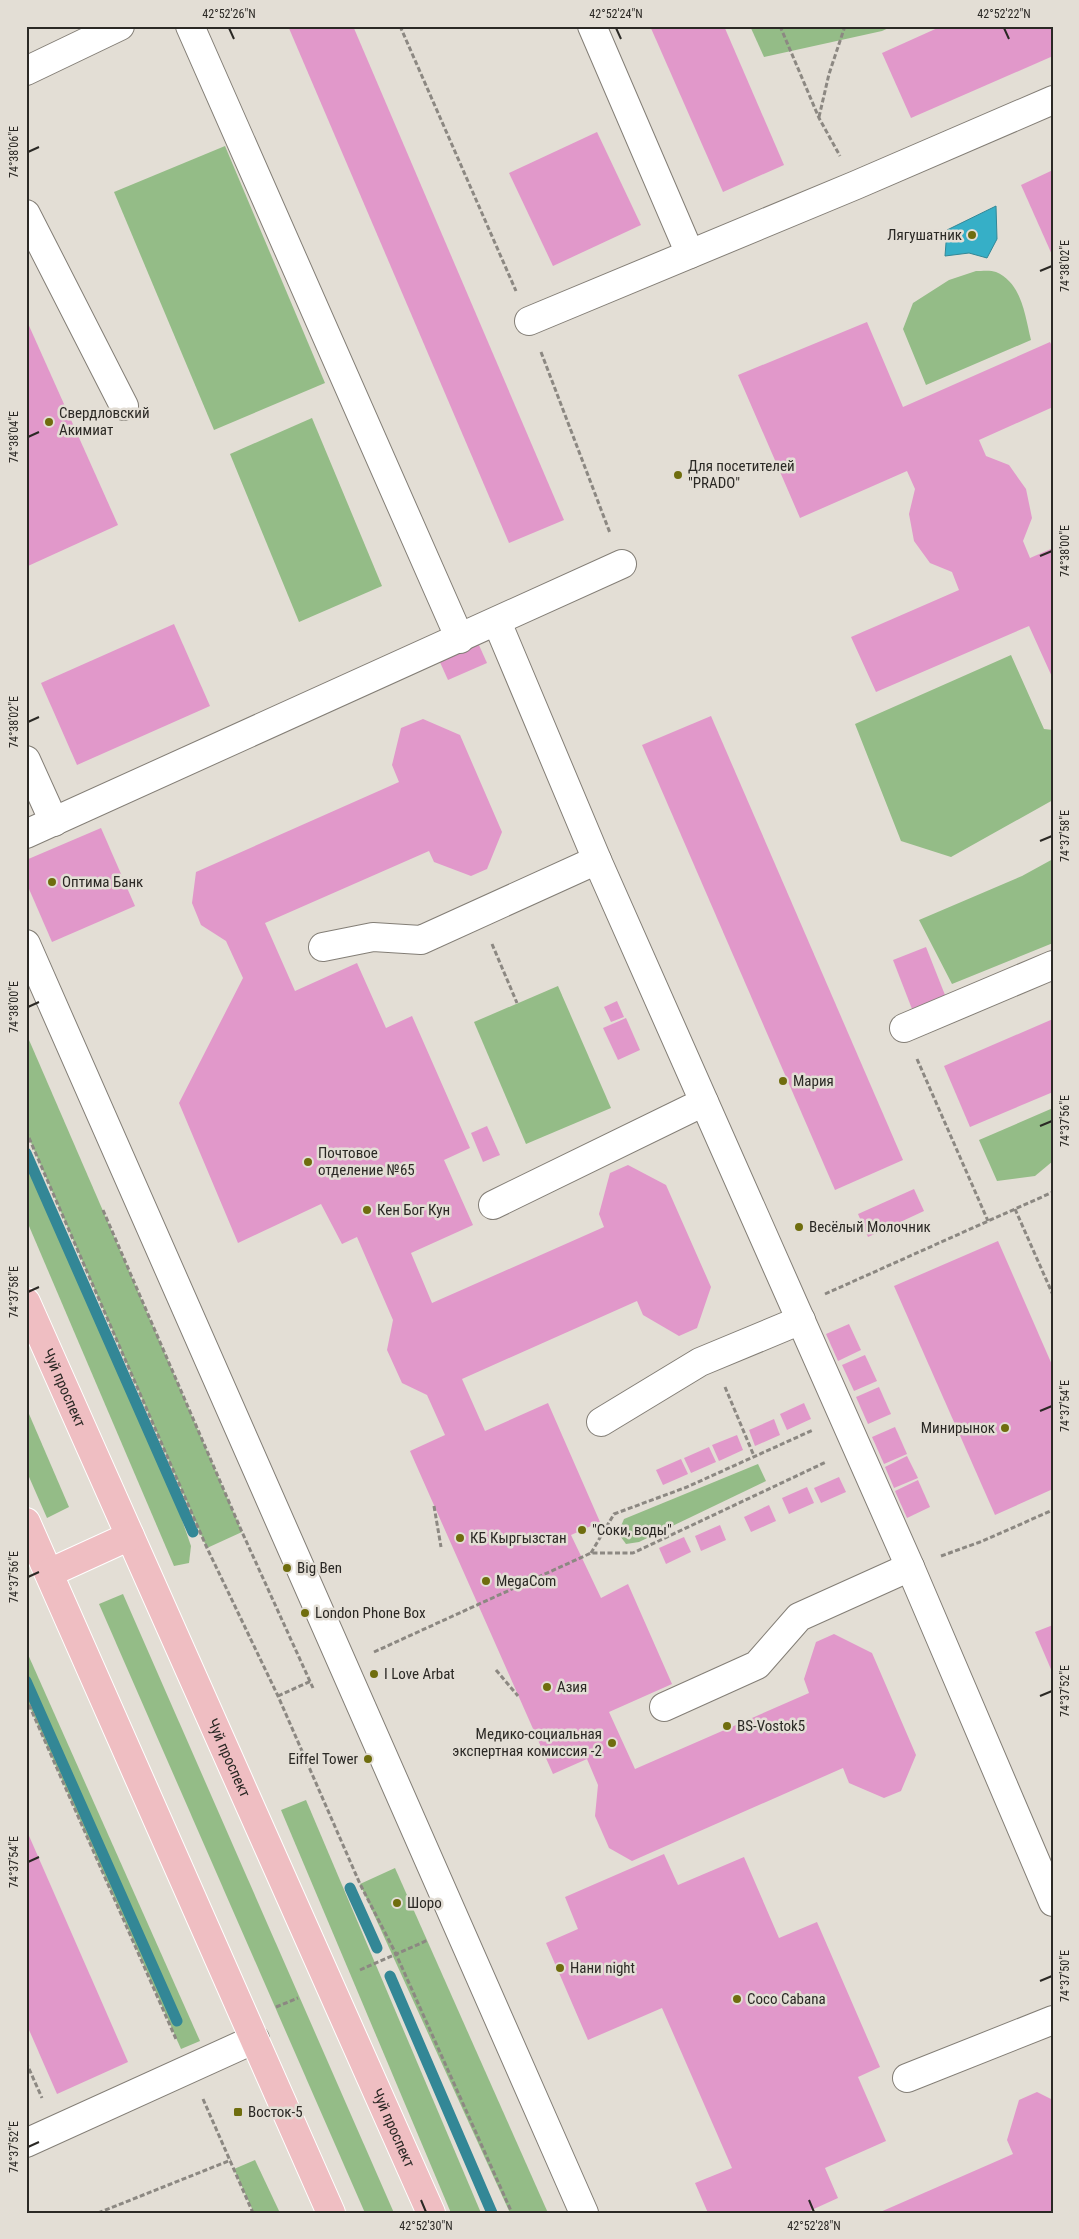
<svg xmlns="http://www.w3.org/2000/svg" width="1079" height="2239" viewBox="0 0 1079 2239" font-family="'Roboto Condensed',sans-serif">
<style>
.green{fill:#94bc87}
.water{fill:#36afc7;stroke:#338796}
.lines{fill:none;stroke-linecap:round;stroke-linejoin:round}
.stream{stroke:#338796;stroke-width:11}
.building{fill:#e198ca}
.minor-casing{stroke:#837e76;stroke-width:30}
.major-casing{stroke:#fff;stroke-width:30}
.path{stroke:#8c8882;stroke-width:3;stroke-dasharray:5 2.5;stroke-linecap:butt}
.minor{stroke:#fff;stroke-width:28}
.major{stroke:#efbec2;stroke-width:28}
.ticks{fill:none;stroke:#2b2925;stroke-width:2}
.poi-dot{fill:#6f6d0e;stroke:#e3ded5;stroke-width:2}
.labels{text-anchor:middle;stroke-width:5;stroke-linejoin:round;paint-order:stroke}
.poi-label{font-size:15px;fill:#2b2925;stroke:#e3ded5;text-anchor:start}
.street-label{font-size:15px;fill:#2b2925;stroke:#e3ded5}
.neatline{fill:none;stroke:#2b2925;stroke-width:2}
.ticks-label{font-size:12px;text-anchor:middle;fill:#2b2925}
</style>
<rect width="100%" height="100%" fill="#e3ded5"/>
<g class="green">
<polygon points="750,26 893,26 882,31 764,57"/>
<polygon points="225,146 325,383 214,430 114,192"/>
<path d="M976 271C982 271 991 270 996 272 1022 283 1025 316 1031 340L926 385 903 329 913 303 949 280Z"/>
<polygon points="312,418 382,586 299,622 230,454"/>
<polygon points="1011,655 1044,729 1053,730 1053,800 951,857 901,841 855,724"/>
<polygon points="1053,859 1053,943 952,984 919,920 1022,876"/>
<polygon points="558,986 611,1108 526,1144 474,1022"/>
<polygon points="26,1033 242,1532 207,1548 26,1131"/>
<polygon points="1053,1108 1053,1161 1035,1176 997,1181 979,1140"/>
<polygon points="26,1163 172,1491 191,1546 189,1563 174,1566 26,1219"/>
<polygon points="26,1407 69,1507 47,1518 26,1470"/>
<polygon points="758,1464 766,1481 639,1542 626,1544 618,1533 624,1519"/>
<polygon points="123,1594 394,2213 365,2213 99,1604"/>
<polygon points="26,1650 200,2041 181,2049 26,1698"/>
<polygon points="306,1800 481,2213 451,2213 281,1810"/>
<polygon points="395,1868 548,2213 510,2213 360,1884"/>
<polygon points="255,2160 280,2213 254,2213 234,2169"/>
</g>
<polygon class="water" points="996,206 997,239 987,258 969,253 945,256 947,230"/>
<g class="lines">
<g class="stream">
<polyline points="26,1153 193,1532"/>
<polyline points="26,1681 177,2021"/>
<polyline points="350,1888 377,1948"/>
<polyline points="390,1976 492,2213"/>
</g>
</g>
<g class="building">
<polygon points="288,26 353,26 564,520 509,543"/>
<polygon points="650,26 724,26 784,165 723,192"/>
<polygon points="942,26 1053,26 1053,56 911,118 882,53"/>
<polygon points="597,132 641,225 553,266 509,173"/>
<polygon points="1053,170 1053,257 1021,185"/>
<polygon points="26,319 118,525 28,566 26,561"/>
<polygon points="867,322 903,407 1050,342 1053,348 1053,407 979,440 986,456 1009,465 1026,489 1032,518 1023,541 1030,558 1053,548 1053,679 1029,626 876,692 851,637 959,590 952,572 930,563 914,541 909,514 915,489 907,471 800,518 738,375"/>
<polygon points="174,624 210,706 77,765 41,683"/>
<polygon points="478,643 487,663 448,680 439,660"/>
<polygon points="711,716 903,1160 835,1190 642,745"/>
<polygon points="423,719 460,735 502,832 487,869 471,876 434,862 429,851 265,923 295,991 357,963 386,1028 412,1016 470,1148 444,1160 473,1225 411,1253 432,1303 604,1227 599,1214 610,1173 628,1165 666,1185 711,1287 697,1328 679,1336 643,1315 637,1301 462,1379 485,1431 548,1403 600,1522 571,1535 601,1598 628,1584 672,1684 609,1712 635,1769 809,1693 804,1679 816,1642 834,1634 872,1653 916,1755 901,1791 884,1798 849,1783 843,1768 632,1861 609,1848 595,1816 598,1785 587,1759 553,1774 410,1451 445,1435 427,1395 402,1383 387,1350 393,1320 357,1237 342,1244 321,1204 238,1243 179,1103 243,978 226,941 201,925 192,903 196,872 399,782 392,765 401,728"/>
<polygon points="101,828 135,906 52,942 26,882 26,860"/>
<polygon points="926,947 945,995 912,1009 893,960"/>
<polygon points="617,1001 624,1017 611,1022 604,1007"/>
<polygon points="626,1018 640,1050 618,1060 603,1028"/>
<polygon points="1053,1019 1053,1092 970,1127 944,1066"/>
<polygon points="487,1126 500,1155 483,1162 471,1133"/>
<polygon points="914,1189 924,1211 868,1237 858,1214"/>
<polygon points="998,1241 1053,1367 1053,1489 995,1515 894,1286"/>
<polygon points="849,1324 861,1350 838,1361 826,1334"/>
<polygon points="865,1355 877,1381 854,1391 842,1365"/>
<polygon points="879,1387 891,1414 868,1424 856,1397"/>
<polygon points="804,1403 811,1419 787,1430 780,1414"/>
<polygon points="774,1419 780,1435 755,1446 749,1430"/>
<polygon points="895,1427 907,1454 884,1464 872,1437"/>
<polygon points="737,1435 743,1450 719,1461 712,1445"/>
<polygon points="709,1447 716,1462 691,1473 684,1458"/>
<polygon points="907,1456 918,1478 894,1488 885,1467"/>
<polygon points="681,1459 688,1474 663,1485 656,1470"/>
<polygon points="839,1477 846,1492 821,1503 814,1488"/>
<polygon points="918,1480 930,1507 907,1518 895,1491"/>
<polygon points="807,1487 814,1503 789,1514 782,1498"/>
<polygon points="769,1505 776,1521 751,1532 744,1517"/>
<polygon points="720,1525 726,1540 701,1551 695,1536"/>
<polygon points="684,1537 691,1552 666,1564 659,1548"/>
<polygon points="1053,1625 1053,1674 1035,1632"/>
<polygon points="26,1829 128,2062 57,2094 26,2023"/>
<polygon points="664,1854 678,1885 744,1857 779,1938 817,1922 880,2067 858,2077 886,2141 825,2168 838,2198 805,2213 708,2213 695,2183 732,2168 662,2008 588,2040 546,1943 578,1929 565,1897"/>
<polygon points="1037,2092 1053,2100 1053,2213 878,2213 1013,2154 1007,2140 1019,2100"/>
</g>
<g class="lines">
<g class="minor-casing">
<g id="minor">
<polyline points="190,26 460,639"/>
<polyline points="592,26 690,254"/>
<polyline points="26,71 120,26"/>
<polyline points="26,214 124,406"/>
<polyline points="529,321 856,185 1053,100"/>
<polyline points="497,622 597,860 910,1567 1053,1902"/>
<polyline points="26,760 54,822"/>
<polyline points="26,834 622,564"/>
<polyline points="26,944 584,2213"/>
<polyline points="323,947 373,937 421,940 597,860"/>
<polyline points="904,1028 1053,965"/>
<polyline points="493,1205 704,1102"/>
<polyline points="601,1422 700,1362 801,1320"/>
<polyline points="664,1707 757,1665 799,1617 910,1567"/>
<polyline points="907,2078 1053,2020"/>
<polyline points="26,2143 255,2039"/>
</g>
</g>
<g class="major-casing">
<g id="major">
<path id="s1" d="M26 1302 431 2213"/>
<polyline points="26,1522 331,2213"/>
<polyline points="49,1573 130,1536"/>
</g>
</g>
<g class="path">
<polyline points="400,26 516,291"/>
<polyline points="780,26 819,118 840,156"/>
<polyline points="819,117 829,74 845,26"/>
<polyline points="541,352 610,533"/>
<polyline points="492,944 517,1003"/>
<polyline points="917,1059 988,1221"/>
<polyline points="26,1131 207,1548 278,1696 360,1884 396,1954 512,2213"/>
<polyline points="1015,1209 1053,1295"/>
<polyline points="103,1210 242,1532 313,1688"/>
<polyline points="825,1294 1053,1192"/>
<polyline points="725,1387 754,1456"/>
<polyline points="434,1506 441,1547"/>
<polyline points="591,1553 614,1514 687,1487 813,1430"/>
<polyline points="941,1556 980,1542 1053,1510"/>
<polyline points="374,1652 591,1553 633,1553 826,1462"/>
<polyline points="496,1670 518,1696"/>
<polyline points="278,1696 311,1681"/>
<polyline points="26,1698 176,2039"/>
<polyline points="360,1970 428,1940"/>
<polyline points="276,2007 298,1998"/>
<polyline points="26,2062 42,2098"/>
<polyline points="203,2099 253,2213"/>
<polyline points="98,2213 231,2160"/>
</g>
<use href="#minor" class="minor"/>
<use href="#major" class="major"/>
</g>
<path class="ticks" d="M229 28 234 39M616 28 621 39M1004 28 1009 39M28 152 39 147M1040 271 1052 266M28 437 39 432M1040 556 1052 551M28 722 39 717M1040 841 1052 836M28 1007 39 1002M1040 1126 1052 1121M28 1292 39 1287M1040 1411 1052 1406M28 1577 39 1572M1040 1696 1052 1691M28 1862 39 1857M1040 1981 1052 1976M28 2147 39 2142M421 2200 426 2212M809 2200 814 2212"/>
<g class="poi-dot">
<circle cx="972" cy="235" r="5"/>
<circle cx="49" cy="422" r="5"/>
<circle cx="678" cy="475" r="5"/>
<circle cx="52" cy="882" r="5"/>
<circle cx="783" cy="1081" r="5"/>
<circle cx="308" cy="1162" r="5"/>
<circle cx="367" cy="1210" r="5"/>
<circle cx="799" cy="1227" r="5"/>
<circle cx="1005" cy="1428" r="5"/>
<circle cx="582" cy="1530" r="5"/>
<circle cx="460" cy="1538" r="5"/>
<circle cx="287" cy="1568" r="5"/>
<circle cx="486" cy="1581" r="5"/>
<circle cx="305" cy="1613" r="5"/>
<circle cx="374" cy="1674" r="5"/>
<circle cx="547" cy="1687" r="5"/>
<circle cx="727" cy="1726" r="5"/>
<circle cx="612" cy="1743" r="5"/>
<circle cx="368" cy="1759" r="5"/>
<circle cx="397" cy="1903" r="5"/>
<circle cx="560" cy="1968" r="5"/>
<circle cx="737" cy="1999" r="5"/>
<rect x="233" y="2107" width="10" height="10" rx="2.5"/>
</g>
<g class="labels">
<g class="poi-label">
<text x="962" y="240" text-anchor="end">Лягушатник</text>
<text x="59" y="418">Свердловский<tspan x="59" dy="17">Акимиат</tspan></text>
<text x="688" y="471">Для посетителей<tspan x="688" dy="17">"PRADO"</tspan></text>
<text x="62" y="887">Оптима Банк</text>
<text x="793" y="1086">Мария</text>
<text x="318" y="1158">Почтовое<tspan x="318" dy="17">отделение №65</tspan></text>
<text x="377" y="1215">Кен Бог Кун</text>
<text x="809" y="1232">Весёлый Молочник</text>
<text x="995" y="1433" text-anchor="end">Минирынок</text>
<text x="592" y="1535">"Соки, воды"</text>
<text x="470" y="1543">КБ Кыргызстан</text>
<text x="297" y="1573">Big Ben</text>
<text x="496" y="1586">MegaCom</text>
<text x="315" y="1618">London Phone Box</text>
<text x="384" y="1679">I Love Arbat</text>
<text x="557" y="1692">Азия</text>
<text x="737" y="1731">BS-Vostok5</text>
<text x="602" y="1739" text-anchor="end">Медико-социальная<tspan x="602" dy="17">экспертная комиссия -2</tspan></text>
<text x="358" y="1764" text-anchor="end">Eiffel Tower</text>
<text x="407" y="1908">Шоро</text>
<text x="570" y="1973">Нани night</text>
<text x="747" y="2004">Coco Cabana</text>
<text x="248" y="2117">Восток-5</text>
</g>
<g class="street-label">
<text dy="5" stroke="none"><textPath href="#s1" startOffset="94">Чуй проспект</textPath></text>
<text dy="5" stroke="none"><textPath href="#s1" startOffset="499">Чуй проспект</textPath></text>
<text dy="5" stroke="none"><textPath href="#s1" startOffset="904">Чуй проспект</textPath></text>
</g>
</g>
<rect width="1079" height="2239" fill="none" stroke="#e3ded5" stroke-width="55"/>
<rect x="28" y="28" width="1024" height="2184" class="neatline"/>
<g class="ticks-label">
<text x="229" y="18">42°52'26"N</text>
<text x="616" y="18">42°52'24"N</text>
<text x="1004" y="18">42°52'22"N</text>
<text transform="translate(14 152) rotate(-90)" y="4">74°38'06"E</text>
<text transform="translate(1065 266) rotate(-90)" y="4">74°38'02"E</text>
<text transform="translate(14 437) rotate(-90)" y="4">74°38'04"E</text>
<text transform="translate(1065 551) rotate(-90)" y="4">74°38'00"E</text>
<text transform="translate(14 722) rotate(-90)" y="4">74°38'02"E</text>
<text transform="translate(1065 836) rotate(-90)" y="4">74°37'58"E</text>
<text transform="translate(14 1007) rotate(-90)" y="4">74°38'00"E</text>
<text transform="translate(1065 1121) rotate(-90)" y="4">74°37'56"E</text>
<text transform="translate(14 1292) rotate(-90)" y="4">74°37'58"E</text>
<text transform="translate(1065 1406) rotate(-90)" y="4">74°37'54"E</text>
<text transform="translate(14 1577) rotate(-90)" y="4">74°37'56"E</text>
<text transform="translate(1065 1691) rotate(-90)" y="4">74°37'52"E</text>
<text transform="translate(14 1862) rotate(-90)" y="4">74°37'54"E</text>
<text transform="translate(1065 1976) rotate(-90)" y="4">74°37'50"E</text>
<text transform="translate(14 2147) rotate(-90)" y="4">74°37'52"E</text>
<text x="426" y="2230">42°52'30"N</text>
<text x="814" y="2230">42°52'28"N</text>
</g>
</svg>
